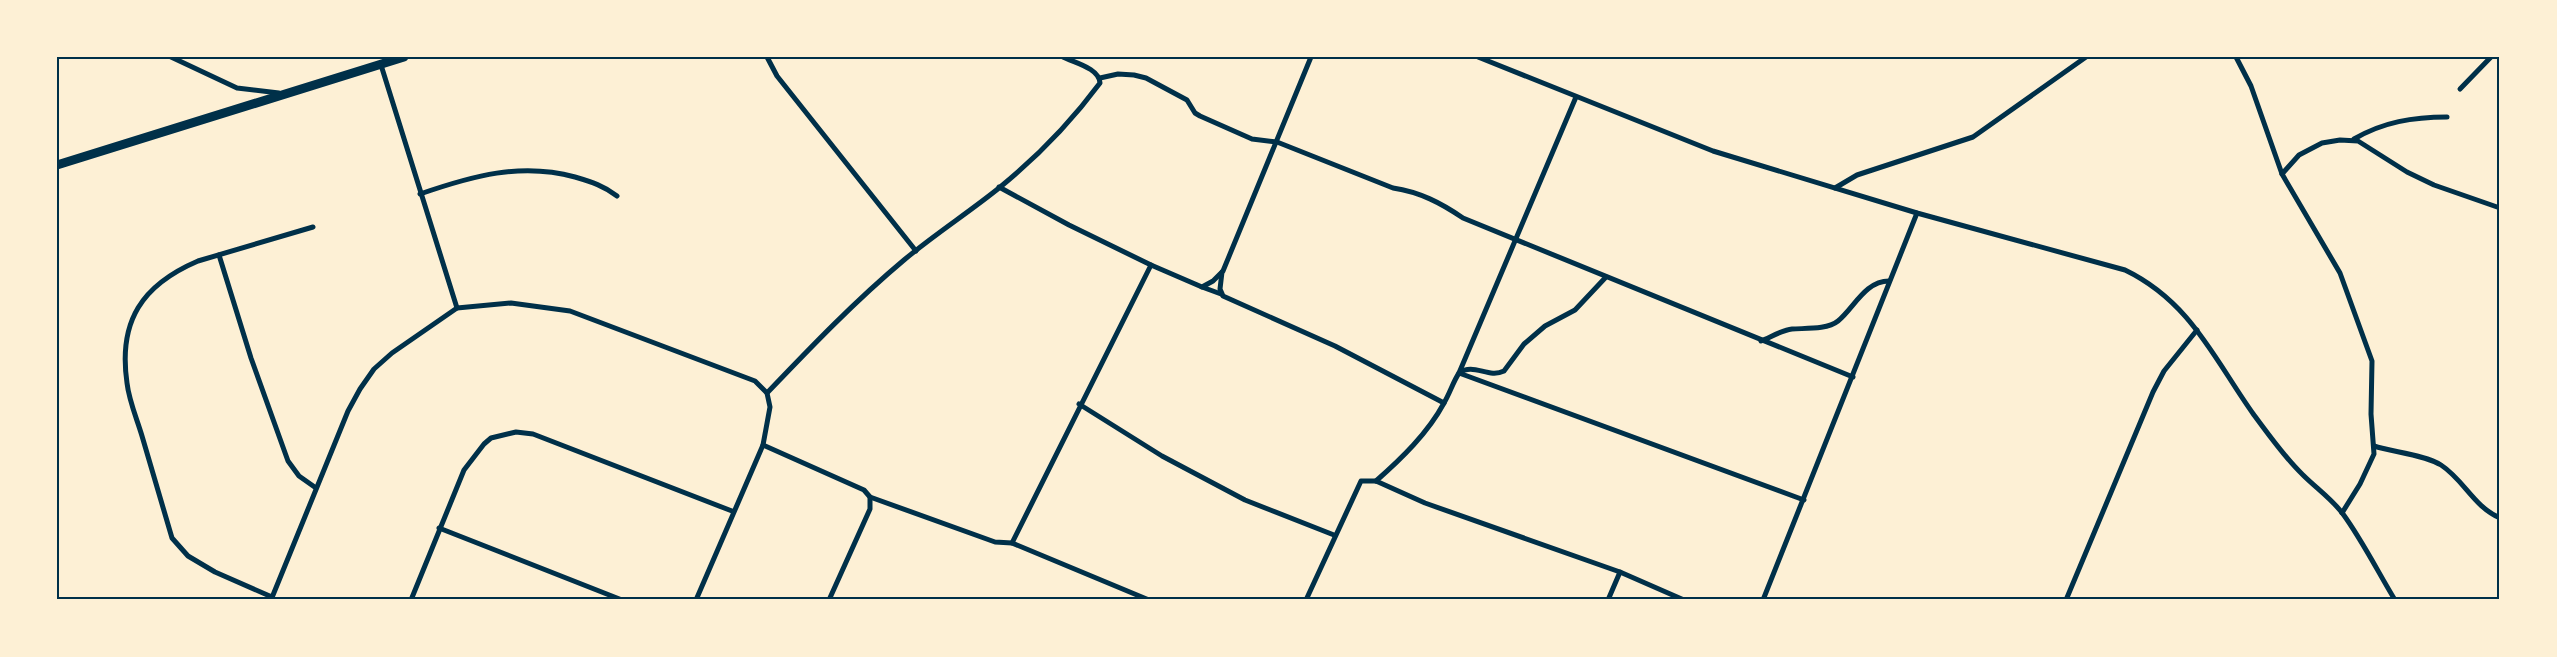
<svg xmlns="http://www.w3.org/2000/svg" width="2557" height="657" viewBox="0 0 2557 657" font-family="'Fira Sans',sans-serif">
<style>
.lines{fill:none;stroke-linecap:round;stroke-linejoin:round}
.minor{stroke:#003049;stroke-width:5}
.trunk{stroke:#003049;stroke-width:9}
.neatline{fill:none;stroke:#003049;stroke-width:2}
</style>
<rect width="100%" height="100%" fill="#fdf0d5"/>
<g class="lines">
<g class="minor">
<polyline points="171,57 237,88 279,93"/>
<polyline points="767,57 777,76 916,251"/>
<path d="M1478 57 1713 151 1917 213 2125 270C2191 302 2214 359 2254 415 2269 435 2285 458 2303 475 2316 488 2332 499 2343 514 2362 540 2378 572 2395 600"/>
<polyline points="2236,57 2251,86 2282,174 2340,273 2372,361 2371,414 2374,454 2360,484 2342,513"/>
<polyline points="381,65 457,308"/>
<path d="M1100 78 1118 74 1134 75 1146 78 1187 100 1195 113 1200 116 1252 139 1277 142 1393 188C1420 192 1441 203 1463 218L1853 377"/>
<polyline points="2460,89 2491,57"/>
<polyline points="1576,97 1459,373 1804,500"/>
<path d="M2354 139C2383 122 2413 117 2447 117"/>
<polyline points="2282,174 2299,155 2322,143 2340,140 2358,141 2407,172 2434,185 2500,208"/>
<polyline points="999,187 1069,225 1151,265 1012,543"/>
<polyline points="1835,188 1857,175 1973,137 2086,57"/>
<path d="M420 194C472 176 521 162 575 177 592 182 604 186 617 196"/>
<polyline points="219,255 251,358 288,461 299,476 316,488"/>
<polyline points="1151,265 1202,287 1213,281 1223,271 1311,57"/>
<polyline points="1222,272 1220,289 1223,296 1335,346 1444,403"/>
<polyline points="1202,287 1221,294"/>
<path d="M1761 341C1771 337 1782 330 1792 329 1805 328 1827 330 1838 321 1854 308 1865 281 1889 281"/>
<path d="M767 393C811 347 855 301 904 260 935 234 968 213 999 188 1036 158 1071 122 1100 83 1099 68 1075 63 1063 57"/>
<polyline points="1079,404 1162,456 1245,500 1334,535"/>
<polyline points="763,445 864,490 870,497 870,509 829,600"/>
<path d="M2374 446C2393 452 2425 455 2441 465 2464 480 2474 507 2500 518"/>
<path d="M1376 481C1401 459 1428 433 1444 403 1450 393 1453 382 1459 373 1474 362 1488 379 1504 371L1524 344 1545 326 1575 310 1606 277"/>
<polyline points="870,497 995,542 1012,543 1149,600"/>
<polyline points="439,528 622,600"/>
<path d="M272 597 215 572 188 556 172 538C162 504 152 470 142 436 137 419 129 401 127 383 118 321 142 285 198 261L313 227"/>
<polyline points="271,600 348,411 360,389 374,369 392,353 457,308 511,303 570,311 755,381 767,393 770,407 763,445 696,600"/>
<polyline points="411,600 464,470 484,444 491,438 516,432 533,434 732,511"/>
<polyline points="1306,600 1361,481 1376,481 1425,503 1620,572 1684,600"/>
<polyline points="1608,600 1620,572"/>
<polyline points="1763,600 1917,213"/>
<polyline points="2066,600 2153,392 2164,371 2197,330"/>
</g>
<polyline class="trunk" points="57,165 404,57"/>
</g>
<rect width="2557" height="657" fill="none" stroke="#fdf0d5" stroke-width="117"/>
<rect x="58" y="58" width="2440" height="540" class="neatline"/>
</svg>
